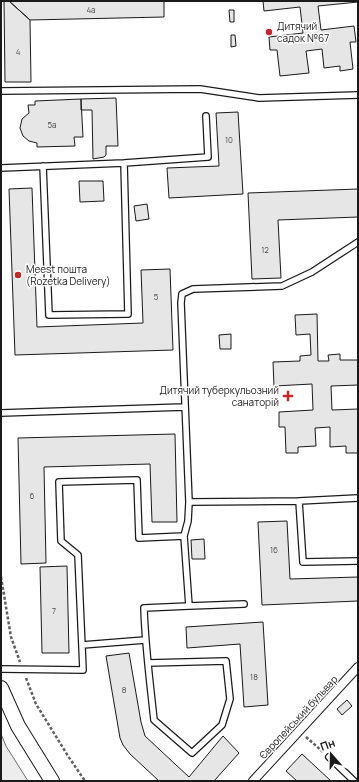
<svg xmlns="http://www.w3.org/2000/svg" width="359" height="782" font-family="Manrope,sans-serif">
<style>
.green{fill:#ededed;stroke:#6a6a6a}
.building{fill:#e6e6e6;stroke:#1a1a1a}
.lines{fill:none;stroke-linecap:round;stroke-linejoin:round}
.service-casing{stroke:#1a1a1a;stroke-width:8}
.pedestrian-casing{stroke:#1a1a1a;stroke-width:10}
.tertiary-casing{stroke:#1a1a1a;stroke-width:16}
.path{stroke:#5f5f5f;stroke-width:2.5;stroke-dasharray:3 2;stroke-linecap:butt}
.service{stroke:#fff;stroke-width:5.5}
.pedestrian{stroke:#fff;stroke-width:8}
.tertiary{stroke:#fff;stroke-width:14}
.poi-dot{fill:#c62828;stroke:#fff;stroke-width:1.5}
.labels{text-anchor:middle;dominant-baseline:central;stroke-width:3;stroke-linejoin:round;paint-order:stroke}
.number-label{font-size:8px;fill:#4d4d4d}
.poi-label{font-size:10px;fill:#1a1a1a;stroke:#fff;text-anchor:start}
.street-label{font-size:10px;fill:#1a1a1a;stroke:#fff}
</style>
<rect width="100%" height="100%" fill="#fff"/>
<path class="green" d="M1,734L6,746L28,781H1Z"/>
<path class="building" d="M4,1H9L30,20L31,82H5Z
M9,1H164V17L30,20Z
M263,1H358V2L318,6L321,30L354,26L356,42H350L353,69L340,71V66L324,68L322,49L306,51L309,73L280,76L277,50H270L269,37L303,33L300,7L264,11Z
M229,10H234V22H230Z
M231,35H235L236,46L231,47Z
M116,98L118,146H106V155L104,157L93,159L92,110H81V99Z
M81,99L83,137H74L75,146L37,147V143L29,141L23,136L20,128L22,119L29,113L28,105H35V101Z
M238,112L243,194L169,198L167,168L219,166L216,113Z
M79,181H103L104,201L80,202Z
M32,188L37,327L143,323L141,270L170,269L173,350L15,355L9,189Z
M358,189V217L278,220L281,278L252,279L248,193Z
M147,204L149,219L136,221L134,206Z
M317,314L318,361H329L328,355L340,354V360H358V385L331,386L332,410L358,409V453H346V446L330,447V427L315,428L316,446L298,447V453H286L285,427H279V412L313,410L312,384L274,386L273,362L300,361V356L311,355L310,334L296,335L295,315Z
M231,334V349H220L219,335Z
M175,434L177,522H152L150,464L44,467L46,563L21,564L18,438Z
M287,521L290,579L358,577V601L262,605L258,522Z
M204,539L205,559H192L191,540Z
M67,566L69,653H42L40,567Z
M263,622L268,705L244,707L240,644L187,648L186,627Z
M129,653L141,722L145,736L189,777L223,736L239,753L214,781H159L130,754L123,745L120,738L106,656Z
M347,700L352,706L342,715L337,709Z
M302,754L331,781H297L286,771Z"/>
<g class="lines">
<defs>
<path id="service" d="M1,91L200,89L259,98L358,95
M43,166L49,315L128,314L124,163
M1,168L124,163L208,157L206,116
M1,413L184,407
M299,501L358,498
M189,502L299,501L303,562L358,561
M189,606L244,604
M82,645L145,640
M148,663L226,661L230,699L222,725L192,753L154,720C150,682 145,645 144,608L189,606L184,536L188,521L189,502L181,303L182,294L193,289L282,286L312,272L358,242
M1,669L83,670L78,555L61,541L59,482L137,480L139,538L184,536
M329,757L354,781"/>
<path id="pedestrian" d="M253,781L358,667"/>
<path id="tertiary" d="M1,688L18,726L52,781"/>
</defs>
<use href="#service" class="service-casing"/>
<use href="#pedestrian" class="pedestrian-casing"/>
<use href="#tertiary" class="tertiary-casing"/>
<path class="path" d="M1,577L11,637L20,662
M26,678L36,704L68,756L85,781
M306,737L323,752"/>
<use href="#service" class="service"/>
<use href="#pedestrian" class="pedestrian"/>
<use href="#tertiary" class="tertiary"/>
</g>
<g class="poi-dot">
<circle cx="269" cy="32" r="4"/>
<circle cx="18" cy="275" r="4"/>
<path d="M286 390h4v4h4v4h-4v4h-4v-4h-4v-4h4z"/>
</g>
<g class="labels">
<g class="number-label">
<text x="91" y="9">4а</text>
<text x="18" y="51">4</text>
<text x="52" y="124">5а</text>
<text x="229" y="139">10</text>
<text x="265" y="249">12</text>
<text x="156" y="296">5</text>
<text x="32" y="495">6</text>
<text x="274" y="549">16</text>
<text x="54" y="610">7</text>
<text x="254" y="676">18</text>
<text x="124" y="689">8</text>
</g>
<g class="poi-label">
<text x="277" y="26">Дитячий<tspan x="277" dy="12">садок №67</tspan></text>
<text x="26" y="269">Meest пошта<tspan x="26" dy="12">(Rozetka Delivery)</tspan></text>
<text x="279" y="390" text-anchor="end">Дитячий туберкульозний<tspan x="279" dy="12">санаторій</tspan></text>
</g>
<g class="street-label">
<text transform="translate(298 717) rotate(-47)">Європейський бульвар</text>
</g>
</g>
<rect width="359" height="782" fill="none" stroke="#1a1a1a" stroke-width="4"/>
<g transform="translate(331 754) rotate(340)" stroke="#ffffff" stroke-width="3" paint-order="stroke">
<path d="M0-3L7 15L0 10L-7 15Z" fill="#1a1a1a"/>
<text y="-6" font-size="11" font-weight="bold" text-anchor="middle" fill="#1a1a1a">Пн</text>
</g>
</svg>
